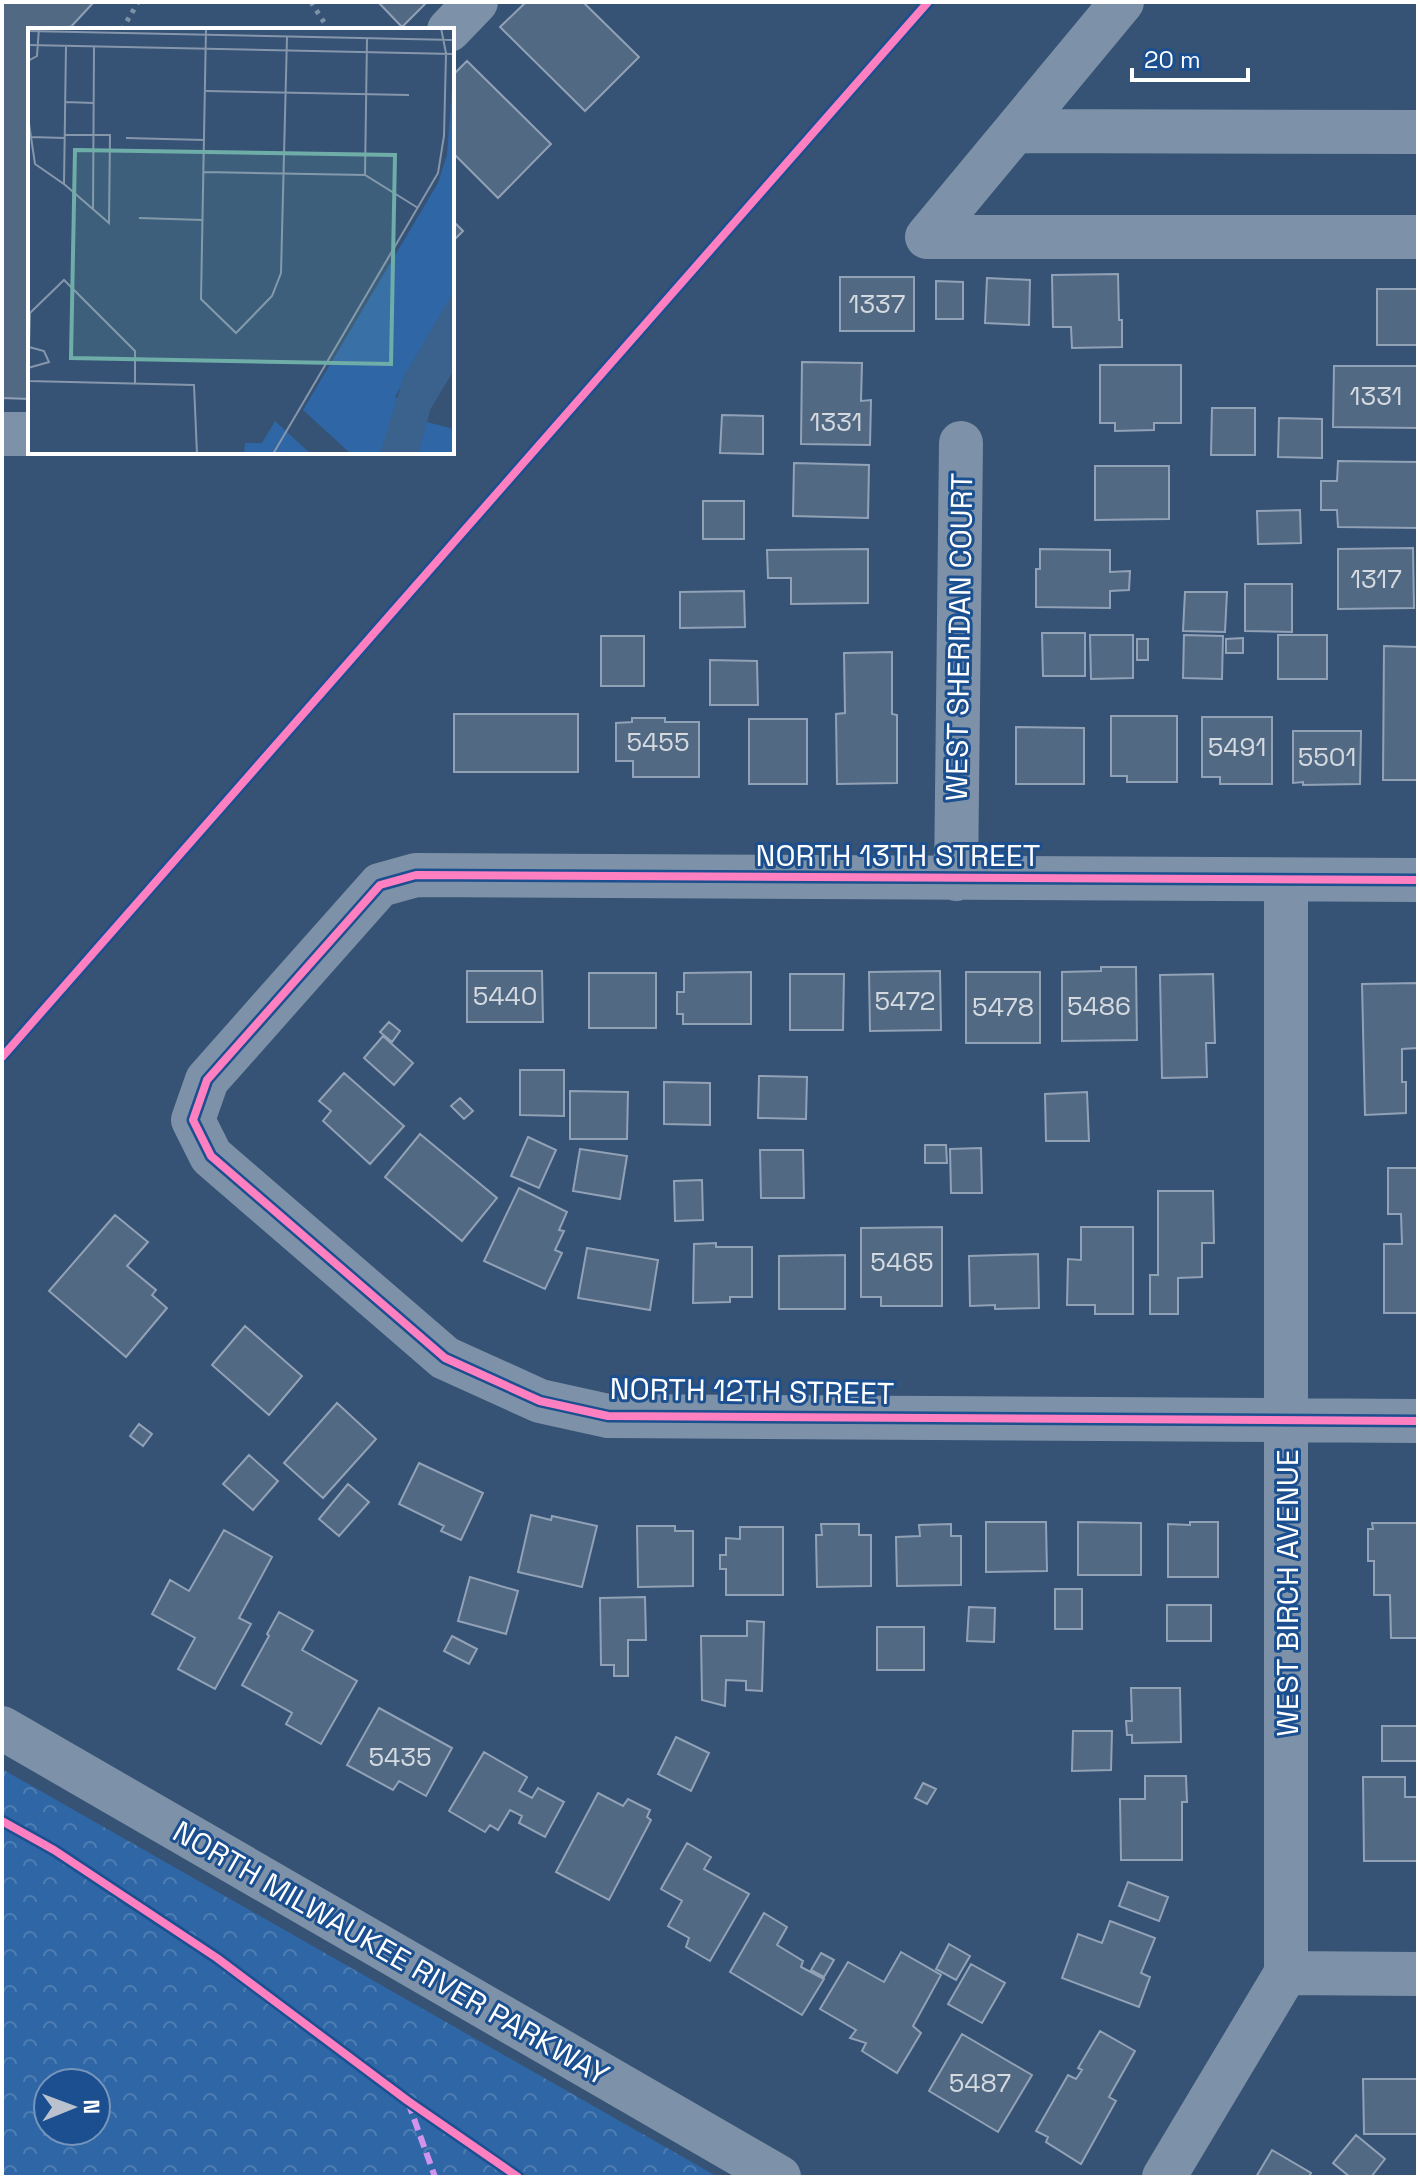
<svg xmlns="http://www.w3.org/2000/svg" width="1420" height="2179" font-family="'Space Grotesk',sans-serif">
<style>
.park{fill:url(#park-crowns);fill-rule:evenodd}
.building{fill:#526984;stroke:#92a2b6;stroke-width:2}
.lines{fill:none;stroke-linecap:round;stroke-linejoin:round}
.path{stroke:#7d92a8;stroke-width:5;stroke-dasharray:4 6;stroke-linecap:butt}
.minor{stroke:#7d92a8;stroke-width:44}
.quiet{stroke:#d193ec;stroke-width:6;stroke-dasharray:12 6;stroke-linecap:butt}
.cycleway-casing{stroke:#1b4f8f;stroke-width:13}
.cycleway{stroke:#ff80c0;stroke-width:8}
.labels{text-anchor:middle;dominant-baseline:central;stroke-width:6;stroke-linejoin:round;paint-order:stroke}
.number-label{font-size:26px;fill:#d4dae0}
.street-label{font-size:30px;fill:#fff;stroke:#1b4f8f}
.inset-road{fill:none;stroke:#8697ac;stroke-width:2}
.view{fill:#6fada8;fill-opacity:0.15;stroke:#6fada8;stroke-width:4}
.inset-edge{fill:none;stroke:#fff;stroke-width:4}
</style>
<defs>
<pattern id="park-crowns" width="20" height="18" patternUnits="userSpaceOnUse" patternTransform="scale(2)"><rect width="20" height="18" fill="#2f66a5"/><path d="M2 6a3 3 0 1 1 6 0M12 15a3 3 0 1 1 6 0" fill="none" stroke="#4e7db2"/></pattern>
</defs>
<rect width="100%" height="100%" fill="#365274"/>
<path class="park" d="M2,1769L718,2177H2ZM48,2083H96V2131H48Z"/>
<path class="building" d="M2,2H94L68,30H30V399L2,398Z
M378,2H427L402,27Z
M526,2H583L639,57L585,111L500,27Z
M467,61L551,144L498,198L452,152V76Z
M452,220L463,231L452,242Z
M1118,274L1119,320H1122V347L1072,348L1071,327H1053L1052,275Z
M840,277H914V331H840Z
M987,278L1030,280L1029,325L985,323Z
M936,281L963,282V319H936Z
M1377,289H1418V345H1377Z
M802,362L862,363L861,401L871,400L870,445L801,444Z
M1100,365H1181V423H1154V430L1115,431V423H1100Z
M1334,366H1418V428L1333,427Z
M1212,408H1255V455H1211Z
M722,415L763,416V454L720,453Z
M1279,418L1322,419V458L1278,457Z
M1338,461L1418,462V528L1338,527L1337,510H1321V481H1337Z
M794,463L869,465L868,518L793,516Z
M1095,466H1169V519L1095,520Z
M703,501H744V539H703Z
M1300,510L1301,543L1258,544L1257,511Z
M1413,548L1414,608L1338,609V549Z
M868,549V603L791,604V578H768L767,550Z
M1040,549L1110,550V572L1130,571L1129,590L1110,591V608L1036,607V569H1040Z
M1245,584H1292V632L1245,631Z
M744,591L745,627L680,628V592Z
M1185,592H1227L1225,632L1183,631Z
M1042,633H1085V676H1043Z
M1090,635H1133V678L1091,679Z
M1184,635L1223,636L1222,679L1183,678Z
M1278,635H1327V679H1278Z
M601,636H644V686H601Z
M1243,638V653H1226V639Z
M1137,639H1148V660H1137Z
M1384,646L1418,647V780H1383Z
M892,652V714L897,715V783L837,784L836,714L845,713L844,653Z
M710,660L757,661L758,705H710Z
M454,714H578V772H454Z
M1111,716H1177V782H1127V776H1111Z
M1202,717H1272V784H1220V777H1202Z
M632,718H665V722H699V777H633V761H616V723L632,722Z
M749,719H807V784H749Z
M1016,727L1084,728V784H1016Z
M1293,731H1361L1360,784L1303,785V782L1293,783Z
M1101,967H1136L1137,1040L1062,1041V972L1101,971Z
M467,971H542L543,1022H467Z
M940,971L941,1030L870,1031L869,972Z
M751,972V1024H683V1014H677V992H684V973Z
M966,972H1040V1043H966Z
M589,973H656V1028H589Z
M790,974H844L843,1030H790Z
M1213,974L1215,1043H1206L1207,1077L1162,1078L1160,975Z
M1418,983V1048L1402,1049V1082H1406V1113L1365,1115L1362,984Z
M389,1022L400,1031L392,1042L380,1032Z
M383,1036L413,1063L394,1085L364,1058Z
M520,1070H564V1116L520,1115Z
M344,1073L404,1126L370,1164L323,1121L331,1111L319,1101Z
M759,1076L807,1077L806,1119L758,1118Z
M664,1082L710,1083V1125L664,1124Z
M570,1091L628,1092L627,1139H570Z
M1087,1092L1089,1141H1046L1045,1094Z
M460,1098L473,1111L464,1119L451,1106Z
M420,1134L497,1198L462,1241L385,1177Z
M528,1137L556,1150L539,1188L511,1176Z
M925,1145H946L947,1163H925Z
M981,1148L982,1193H951L950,1149Z
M580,1149L627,1156L620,1199L573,1191Z
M760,1150H803L804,1198H761Z
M1388,1168H1418V1313H1384V1244H1402L1401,1214H1388Z
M702,1180L703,1220L675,1221L674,1181Z
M519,1188L567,1212L559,1230L564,1231L555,1250L562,1253L545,1289L484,1261Z
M1158,1191H1213L1214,1243H1202V1277L1178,1278V1314H1150V1275H1158Z
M115,1215L148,1242L127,1266L156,1290L152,1295L167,1308L126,1357L49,1291Z
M942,1227V1306H881V1297H861V1228Z
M1081,1227H1133V1314H1095V1305H1067L1068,1259L1081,1260Z
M716,1243V1247H752V1297H730V1302L693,1303L694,1244Z
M587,1248L658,1260L650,1310L578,1298Z
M1038,1254L1039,1308L995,1309V1305L970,1306L969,1256Z
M845,1255V1309H779V1256Z
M245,1326L302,1376L269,1415L212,1365Z
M337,1403L376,1439L323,1498L284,1463Z
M139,1424L152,1434L143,1446L130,1436Z
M249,1455L278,1481L253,1510L223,1484Z
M419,1463L483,1493L461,1540L441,1531L444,1526L399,1504Z
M348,1484L369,1502L339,1536L319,1519Z
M531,1515L551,1520L552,1516L597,1526L582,1587L518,1572Z
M986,1522H1046L1047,1571L986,1572Z
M1078,1522L1141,1523V1575H1078Z
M1190,1522H1218V1577H1168V1524L1190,1525Z
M1372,1523H1418V1638H1391L1390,1595H1374V1561H1368V1529H1373Z
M821,1524H859V1535H871V1586L817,1587L816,1535H822Z
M951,1524V1536H961V1585L897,1586L896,1537L920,1536L919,1525Z
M637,1526H675V1531H693V1586L638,1587Z
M740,1527H783V1595H726V1569H720V1555H726V1538L740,1539Z
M224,1530L272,1557L239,1618L251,1624L215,1689L178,1669L195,1638L152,1614L170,1580L189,1591Z
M470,1577L518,1591L506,1634L458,1621Z
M1055,1589H1082V1629H1055Z
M645,1597L646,1640H628V1676H614V1665H601L600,1598Z
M1167,1605H1211V1641H1167Z
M969,1607L995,1608L994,1642L967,1641Z
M279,1612L313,1631L302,1650L357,1681L321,1744L286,1724L292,1713L242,1685L269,1636L267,1634Z
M747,1621L764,1622L762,1691L746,1690V1681L726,1680L725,1706L702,1700L701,1636H747Z
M877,1627H924V1670H877Z
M452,1636L477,1649L469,1664L444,1651Z
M1131,1688H1180L1181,1742L1132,1743V1735H1127L1126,1721H1132Z
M379,1708L452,1748L426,1796L399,1781L393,1790L347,1765Z
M1382,1726H1418V1761H1382Z
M1073,1731H1112L1111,1770L1072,1771Z
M676,1737L709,1753L691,1791L658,1774Z
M484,1752L527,1777L519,1791L532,1798L538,1788L564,1802L545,1837L519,1823L522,1816L510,1810L498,1830L490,1825L485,1832L449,1811Z
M1145,1776H1186L1187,1802H1182V1860H1121L1120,1799H1145Z
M1363,1777H1405V1797H1418V1861H1364Z
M923,1783L936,1789L927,1804L915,1798Z
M598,1793L623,1806L628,1799L650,1810L647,1817L651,1820L609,1900L556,1872Z
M687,1843L711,1857L704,1869L749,1894L710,1961L686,1947L689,1938L668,1926L682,1901L661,1889Z
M1128,1882L1168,1897L1159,1921L1119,1906Z
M764,1913L787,1927L777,1945L803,1961L801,1967L824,1979L802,2015L730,1972Z
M1110,1921L1155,1938L1141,1973L1150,1977L1139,2007L1062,1978L1078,1934L1102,1943Z
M949,1944L970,1956L956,1980L936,1969Z
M901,1952L941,1975L913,2026L921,2033L897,2073L862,2051L866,2043L850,2038L856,2030L820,2009L848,1962L884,1982Z
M821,1953L834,1960L824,1977L811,1970Z
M971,1964L1005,1983L982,2023L948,2004Z
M1100,2031L1135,2051L1109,2097L1116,2101L1081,2164L1046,2142L1048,2137L1036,2131L1068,2075L1076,2079L1082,2070L1078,2068Z
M962,2034L1032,2075L998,2132L929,2091Z
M1363,2079H1418V2134H1364Z
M1356,2135L1385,2159L1371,2177H1350L1333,2163Z
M1272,2150L1311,2173L1309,2177H1256Z"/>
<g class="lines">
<path class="path" d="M311,2L329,30
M68,27L71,30
M122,30L138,2"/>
<path class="minor" d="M1122,2L927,237H1418
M449,30L476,2
M1016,131L1418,132
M2,434H30
M956,879L961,443
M1418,880L416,875L380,885L207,1080L193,1120L211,1156L445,1358L540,1401L608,1416L1418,1421
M2,1728L779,2177
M1286,1973L1418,1974
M1164,2177L1286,1973V880"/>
<path class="quiet" d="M408,2102L435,2177"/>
<defs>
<path id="cycleway" d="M1418,880L416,875L380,885L207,1080L193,1120L211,1156L445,1358L540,1401L608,1416L1418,1421
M2,1057L928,2
M2,1821L54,1850L217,1958L408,2101L518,2177"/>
</defs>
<use href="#cycleway" class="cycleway-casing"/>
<use href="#cycleway" class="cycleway"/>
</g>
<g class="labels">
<g class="number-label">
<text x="877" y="304">1337</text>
<text x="1376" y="396">1331</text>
<text x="836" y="422">1331</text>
<text x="1376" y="579">1317</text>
<text x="658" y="742">5455</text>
<text x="1237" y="747">5491</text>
<text x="1327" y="757">5501</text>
<text x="505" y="996">5440</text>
<text x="905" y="1001">5472</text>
<text x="1099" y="1006">5486</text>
<text x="1003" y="1007">5478</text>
<text x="902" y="1262">5465</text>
<text x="400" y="1757">5435</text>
<text x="980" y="2083">5487</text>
</g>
<g class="street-label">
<text transform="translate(959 637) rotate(-89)">WEST SHERIDAN COURT</text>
<text x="898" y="855">NORTH 13TH STREET</text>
<text transform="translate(752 1391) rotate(1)">NORTH 12TH STREET</text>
<text transform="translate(1287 1593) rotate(-90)">WEST BIRCH AVENUE</text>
<text transform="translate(391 1953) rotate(30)">NORTH MILWAUKEE RIVER PARKWAY</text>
</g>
</g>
<g transform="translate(28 28)">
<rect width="426" height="426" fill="#365274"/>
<path d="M426,31V264L367,369L402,382L399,394L426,401V426H323L275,382L410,155L419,127ZM247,393L283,426H177L216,424L217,415H234Z" fill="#2f66a5"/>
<path d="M426,263V342L402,382L390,426H352L376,348Z" fill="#3b618d"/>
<path class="inset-road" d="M178,0L173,271L208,305L244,268L253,245L259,9M0,3L426,12M0,17L426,26M0,33L9,28L11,0M178,63L381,67M37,74L66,75M0,89L7,136L36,156L38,18M3,109L37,110M98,110L177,112M176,144L337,147L390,180M337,147L339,10M36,156L81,195L82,107H37M65,182L66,18M111,190L175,192M0,340L21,334L16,323L1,319M0,353L2,285L36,252L107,323V355M0,353L166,357L169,426M245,426L410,145L416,108L418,25L413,0"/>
<path class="view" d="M47,122L367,127L363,336L43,330Z"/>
<rect width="426" height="426" class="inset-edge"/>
</g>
<rect width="1420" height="2179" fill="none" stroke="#ffffff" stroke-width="8"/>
<g transform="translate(72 2107) rotate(89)"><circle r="38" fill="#1b4f8f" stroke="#7695bc" stroke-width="2"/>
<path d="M0-6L14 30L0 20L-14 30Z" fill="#b9c2ce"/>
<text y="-12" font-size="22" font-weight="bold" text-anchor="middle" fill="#ffffff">N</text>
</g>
<path d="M1132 68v12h116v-12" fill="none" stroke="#ffffff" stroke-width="4"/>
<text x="1144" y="68" font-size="24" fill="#ffffff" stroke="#1b4f8f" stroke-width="6" paint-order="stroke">20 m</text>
</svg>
